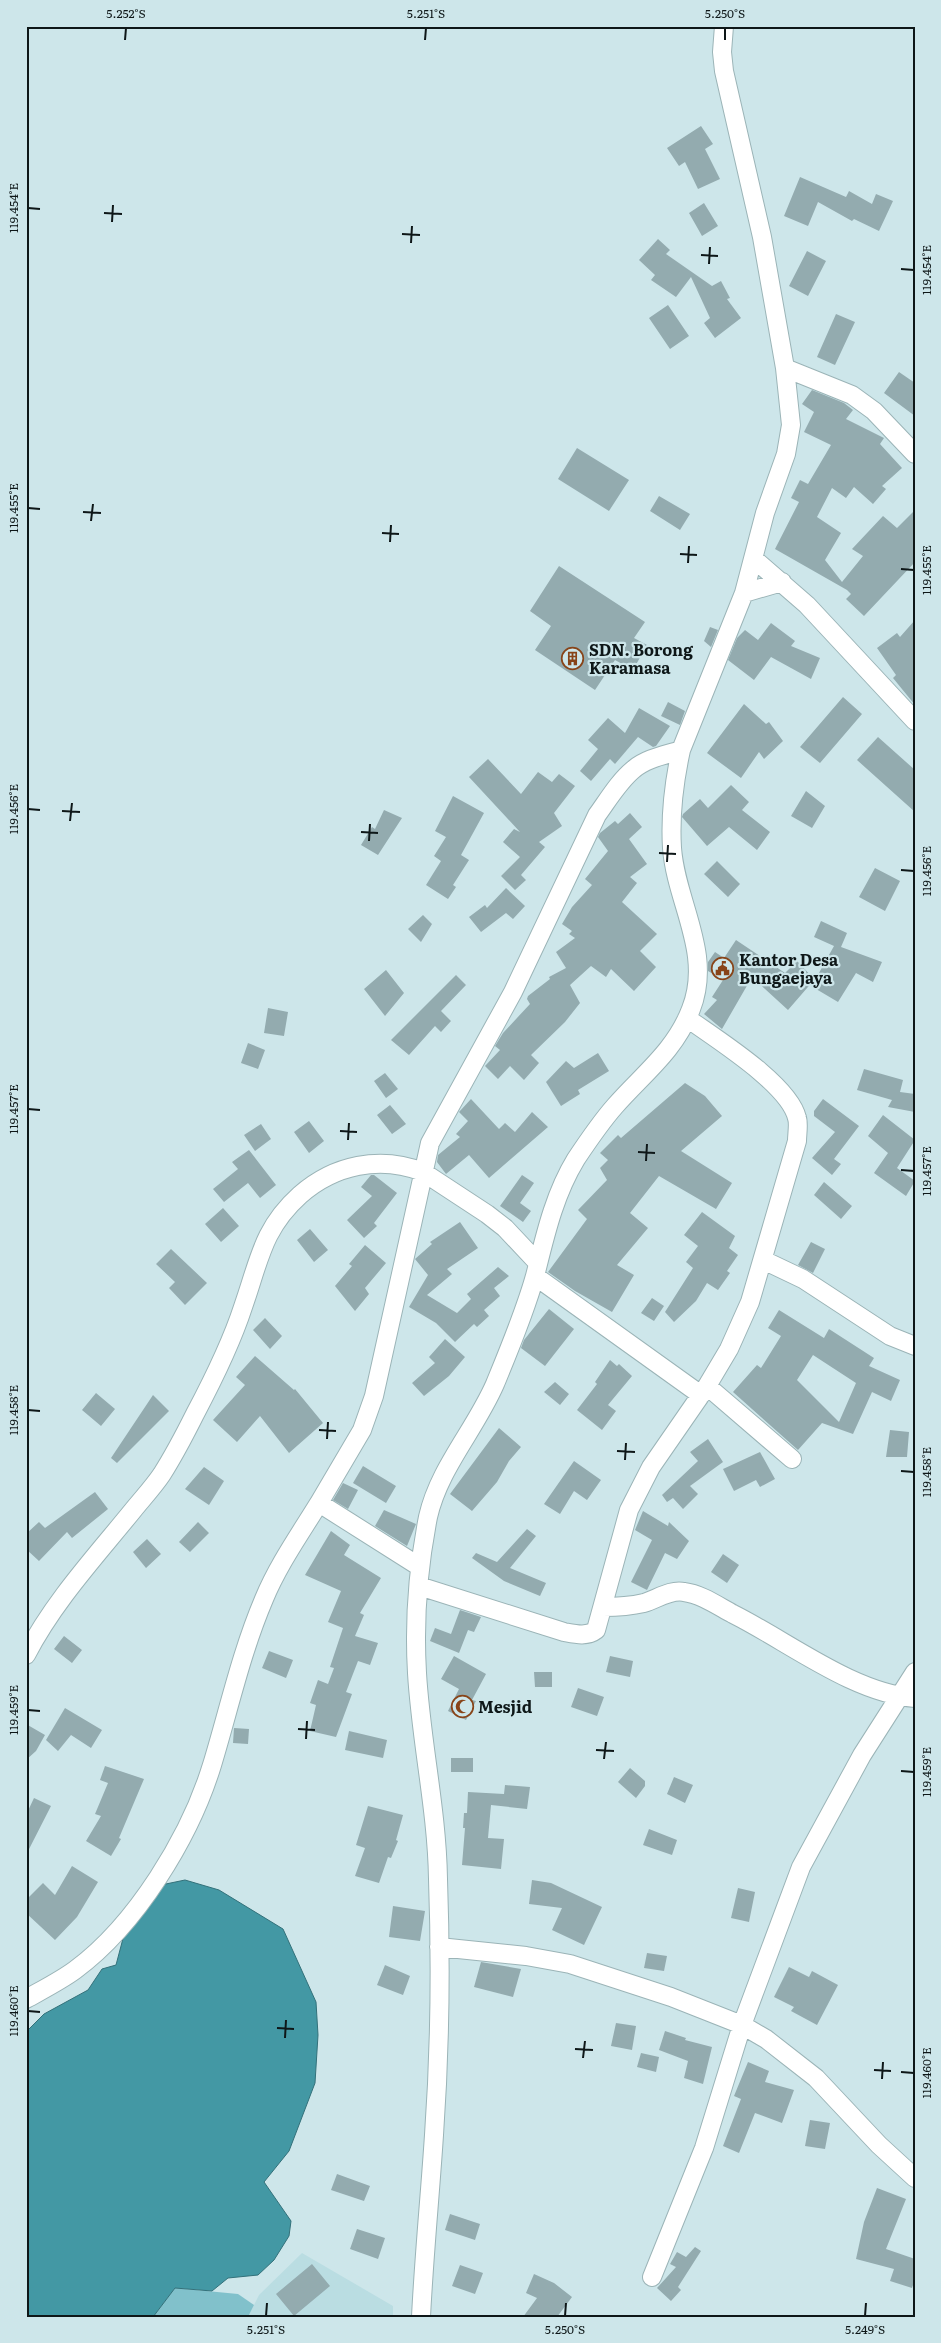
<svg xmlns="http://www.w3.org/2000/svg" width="941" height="2343" font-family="Literata,serif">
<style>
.built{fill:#badde2}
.green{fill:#81c1cb}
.water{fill:#4398a4;stroke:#33717a}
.building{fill:#93abaf;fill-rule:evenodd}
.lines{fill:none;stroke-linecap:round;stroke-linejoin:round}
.minor-casing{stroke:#9bb4b7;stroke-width:20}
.minor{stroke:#fff;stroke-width:18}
.ticks{fill:none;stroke:#0e1718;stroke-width:2}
.labels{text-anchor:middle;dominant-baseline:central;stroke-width:4.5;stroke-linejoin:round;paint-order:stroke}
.poi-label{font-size:16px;font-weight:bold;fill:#0e1718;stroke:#cde6ea;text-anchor:start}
.neatline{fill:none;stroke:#0e1718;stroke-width:2}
.ticks-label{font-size:12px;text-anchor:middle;fill:#0e1718}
</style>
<rect width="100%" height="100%" fill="#cde6ea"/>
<path class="built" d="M302,2253L393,2306V2317H248L259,2295Z"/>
<path class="green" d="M175,2288L238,2294L254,2305L248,2317H153Z"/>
<path class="water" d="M185,1880L219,1890L283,1929L316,2002L318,2035L315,2083L289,2151L264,2182L291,2221L289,2236L274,2260L258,2275L228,2278L212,2291L175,2288L153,2317H26V2032L44,2014L88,1990L102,1969L116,1965L125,1931L161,1885Z"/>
<path class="building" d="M701,126L713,144L705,149L720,179L698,189L685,162L679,166L667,148Z
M800,177L846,197L849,191L872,204L876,194L893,201L879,231L854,219L852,221L818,202L808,226L784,216Z
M704,203L718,226L702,236L689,213Z
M658,239L670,250L666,254L712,286L721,281L730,298L727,299L741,318L715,338L704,323L710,318L691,277L676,297L651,280L655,275L639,260Z
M807,251L826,261L808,296L789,286Z
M668,305L689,336L670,349L649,318Z
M836,314L855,322L835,365L817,357Z
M899,372L915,383V416L884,393Z
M812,390L844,403L853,410L846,419L884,438L880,444L902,468L882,486L886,489L873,504L854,487L846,498L832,488L817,517L841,533L825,560L842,582L863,556L852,549L883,516L897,528L915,510V562L864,616L846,599L851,594L847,590L775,549L799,502L791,498L800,480L808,484L831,445L804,432L814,412L802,404Z
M577,448L629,480L609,511L558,479Z
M659,496L690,514L680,530L650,511Z
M559,566L645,622L634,638L647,645L633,670L615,660L595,690L535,650L551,626L530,611Z
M915,620V705L893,678L896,675L877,648L897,633L900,637Z
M771,623L795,641L791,646L820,658L811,679L771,657L754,680L728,660L737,638L745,630L758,640Z
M710,627L718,630L711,647L704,641Z
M843,697L862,714L820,763L800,747Z
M668,702L685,711L680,725L661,716Z
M744,704L766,724L769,722L783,741L764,759L759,752L741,778L707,753Z
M639,708L670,726L656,746L653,747L638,737L615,764L610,759L591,781L580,771L598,749L588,740L608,718L625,733Z
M878,737L915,770V812L857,760Z
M488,759L521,794L538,772L552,782L559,774L575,786L554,813L562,826L539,842L545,847L521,875L526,880L515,890L501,876L520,857L503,842L514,829L520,832L469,777Z
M731,785L749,802L742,810L770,832L757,850L729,827L707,846L682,817L683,814L700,799L708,808Z
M806,791L825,806L812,828L791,816Z
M453,796L484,813L461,855L469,860L453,885L456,887L448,899L426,885L441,861L434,856L446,837L435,831Z
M384,810L402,818L378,855L361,845L372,827L375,829Z
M630,813L642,827L629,839L647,864L630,877L637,883L622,902L657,934L640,951L656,967L634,991L611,969L606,977L591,966L570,985L580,1003L565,1022L531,1055L539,1063L524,1080L510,1066L498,1079L485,1066L500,1050L495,1046L503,1033L530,1004L527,999L528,996L550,979L549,977L566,968L556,952L575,938L569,934L572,931L562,924L572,907L592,885L585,879L608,851L598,837L600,833L615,821L618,824Z
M717,861L740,884L728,897L704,874Z
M875,868L900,881L885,911L859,897Z
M506,888L525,906L513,919L506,913L481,932L469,917L485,905L487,908Z
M423,915L432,924L421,942L408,929Z
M821,921L847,933L841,947L882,962L873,982L856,973L838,1002L811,986L814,980L788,1010L752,977L722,1029L704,1014L717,1000L712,997L723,980L708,971V962L715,952L724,958L736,940L785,973L797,961L815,980L834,946L814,937Z
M386,970L404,993L385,1016L364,989Z
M456,975L466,985L441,1011L451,1021L441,1032L435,1026L409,1055L391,1040Z
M268,1008L288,1012L284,1036L264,1033Z
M248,1043L265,1050L258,1069L241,1063Z
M598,1053L609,1071L578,1090L580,1094L561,1106L546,1082L566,1061L574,1068Z
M864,1069L903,1080L900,1092L915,1094V1112L888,1107L892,1100L857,1090Z
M385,1073L398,1089L386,1098L374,1081Z
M685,1083L705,1096L722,1116L681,1151L732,1183L716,1209L659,1176L630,1213L648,1228L617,1265L634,1275L612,1312L575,1291L548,1272L587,1219L578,1210L607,1180L600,1168L608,1160L600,1153L618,1135L621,1138Z
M471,1099L499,1129L505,1123L515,1132L532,1112L548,1127L489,1178L469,1155L446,1174L437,1162L438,1155L460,1137L456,1134L468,1121L459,1112Z
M823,1099L859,1126L834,1159L841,1164L832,1175L812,1158L835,1132L814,1116V1111Z
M390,1105L406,1124L392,1134L377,1115Z
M883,1115L915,1140L897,1168L915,1181L906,1196L874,1173L888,1153L868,1136Z
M309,1121L324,1141L309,1153L294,1132Z
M261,1124L271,1139L255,1151L244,1135Z
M249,1150L276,1185L260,1198L248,1183L224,1202L213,1189L238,1169L232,1162Z
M371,1175H374L397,1193L374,1223L377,1226L364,1238L347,1220L372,1196L361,1187Z
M522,1175L534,1183L520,1203L531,1211L523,1222L500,1206Z
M824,1182L852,1206L841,1219L814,1195Z
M223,1208L239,1226L221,1242L205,1224Z
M702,1212L735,1236L729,1248L738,1255L727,1271L730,1273L718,1290L707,1283L696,1301L674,1322L665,1312L693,1268L686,1262L698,1246L684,1235Z
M460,1222L478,1248L447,1269L452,1274L427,1295L457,1313L471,1299L467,1294L498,1267L509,1276L494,1288L500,1296L484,1310L489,1316L477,1327L474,1324L455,1342L436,1323L409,1307L428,1275L415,1259L432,1244L430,1242Z
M310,1229L328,1250L314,1262L297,1240Z
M811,1242L825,1249L813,1273L798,1265Z
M365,1245L386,1263L365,1288L369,1294L355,1311L335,1286L352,1266L349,1264Z
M171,1249L207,1283L185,1305L169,1288L175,1282L156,1264Z
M652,1298L664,1306L654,1321L641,1313Z
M549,1309L574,1329L545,1366L521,1348L524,1340Z
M779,1310L824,1338L829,1329L874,1358L869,1366L900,1380L891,1401L872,1392L853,1434L822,1423L798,1450L733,1392L757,1365L761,1368L781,1336L768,1328ZM813,1355L856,1383L839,1422L797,1380Z
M265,1318L282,1336L270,1349L253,1330Z
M445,1339L465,1357L449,1376L424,1396L412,1383L435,1363L429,1357Z
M255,1356L294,1390L295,1389L323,1423L289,1453L260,1416L237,1442L213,1420L245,1385L236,1377Z
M610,1360L617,1366L619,1364L632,1376L608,1405L616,1411L602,1430L577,1410L597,1384L595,1382Z
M555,1382L569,1394L560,1405L544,1392Z
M96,1393L115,1409L101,1426L82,1410Z
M153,1395L169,1411L117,1463L111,1458Z
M499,1428L521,1447L509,1461L497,1482L472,1511L450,1494Z
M890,1430L909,1432L907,1457H886Z
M708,1439L723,1462L690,1486L698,1494L683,1509L673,1498L667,1502L662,1495L698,1461L690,1452Z
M760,1452L775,1479L760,1487L756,1480L734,1491L723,1469Z
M574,1461L601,1480L587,1500L574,1491L560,1514L544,1504Z
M363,1466L396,1486L386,1503L353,1483Z
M204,1467L224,1481L209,1505L185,1489Z
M343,1483L358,1490L348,1509L333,1500Z
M95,1492L108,1509L72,1538L67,1532L39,1561L26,1549V1534L39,1522L45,1528Z
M384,1510L416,1524L407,1546L375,1526Z
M643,1511L668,1526L669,1522L689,1541L677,1559L665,1553L647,1590L631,1582L652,1540L635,1530Z
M198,1522L209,1533L190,1552L179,1542Z
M527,1529L536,1536L510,1568L546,1583L540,1596L504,1581L472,1558L476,1553L497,1562Z
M331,1531L350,1545L344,1555L381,1578L360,1613L364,1615L355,1636L378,1643L370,1665L358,1661L346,1692L352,1694L336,1737L310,1731L316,1705L310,1703L318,1680L328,1684L334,1668L330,1667L343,1628L328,1622L341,1591L305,1575Z
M147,1539L161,1554L146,1568L133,1552Z
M723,1554L739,1565L727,1583L711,1572Z
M460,1610L481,1617L474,1632L468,1630L459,1653L430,1641L435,1628L451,1634Z
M64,1636L82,1650L72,1663L54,1649Z
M269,1651L293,1660L286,1678L262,1668Z
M454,1656L486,1674L472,1700L476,1701L466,1720L448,1711L459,1689L441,1679Z
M610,1656L633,1661L630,1677L606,1672Z
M534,1672H552V1687H535Z
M578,1688L604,1697L597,1716L571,1707Z
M65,1708L102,1730L91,1748L71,1735L58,1751L46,1740Z
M26,1724L45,1735L36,1751L26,1760Z
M234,1728L249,1729L248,1744L233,1743Z
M349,1731L387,1740L383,1758L345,1750Z
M451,1758H473V1772H451Z
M105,1766L144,1779L119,1838L121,1839L111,1856L86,1841L101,1816L95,1814L108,1783L100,1780Z
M630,1768L645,1781V1786L636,1798L618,1782Z
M674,1777L693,1785L685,1803L667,1794Z
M505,1785L530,1787L527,1809L491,1805L488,1838L504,1839L501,1869L462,1865L465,1828H463L464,1813H467L468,1792L504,1794Z
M34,1798L51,1806L26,1855V1815Z
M368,1806L403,1815L396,1840L398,1841L391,1858L388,1857L379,1883L355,1876L365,1848L356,1845Z
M649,1829L677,1840L672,1855L643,1845Z
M72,1866L98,1882L77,1917L55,1940L26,1913V1900L43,1883L55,1895Z
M532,1880L551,1883L602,1907L584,1945L552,1930L562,1908L529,1904Z
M738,1888L755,1892L749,1922L731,1918Z
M393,1906L425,1911L420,1941L389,1937Z
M647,1953L667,1956L664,1971L644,1968Z
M481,1962L521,1969L513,1997L474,1987Z
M385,1965L410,1976L403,1995L377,1985Z
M789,1967L809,1977L812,1971L838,1985L817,2025L791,2011L794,2007L774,1997Z
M616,2023L636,2026L632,2050L611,2046Z
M665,2031L686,2038L685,2040L712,2047L703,2084L684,2078L688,2061L659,2050Z
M641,2053L659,2057L656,2072L637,2067Z
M748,2062L769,2071L765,2082L794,2090L782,2123L755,2113L739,2153L723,2146L741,2099L734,2096Z
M810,2120L830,2123L825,2149L805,2146Z
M337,2174L370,2186L364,2201L331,2190Z
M877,2188L906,2199L886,2249L915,2259V2279L912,2288L890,2281L894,2269L856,2259L864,2222Z
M450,2214L480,2224L475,2240L445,2230Z
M357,2229L385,2238L378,2259L350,2249Z
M695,2247L701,2251L678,2287L681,2290L671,2301L657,2288L676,2267L670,2264L677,2252L686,2257Z
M312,2264L330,2286L294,2316L276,2294Z
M460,2265L483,2273L475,2294L452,2286Z
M534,2274L554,2283L572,2297L557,2317H523L537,2298L526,2293Z"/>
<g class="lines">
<defs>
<path id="minor" d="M785,368L852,395L874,411L915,454
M754,559L807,605L915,721
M744,593L782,582
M763,1260L803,1279L890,1336L915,1346
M535,1276L701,1395
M707,1386L792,1459
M420,1567L319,1503L362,1430L374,1396L430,1143L513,992L597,815C608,800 619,781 634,769C647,758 666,755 681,750
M419,1586L564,1632C575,1634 587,1637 596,1630L629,1510L651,1467L707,1386L729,1349L750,1302L797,1141C797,1134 799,1124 797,1118C789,1084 716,1039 687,1018
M603,1607C616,1607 631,1606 644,1603C657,1599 671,1589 684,1592C701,1594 718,1606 733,1614C789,1642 853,1693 915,1698
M26,1655C54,1601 96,1556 134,1509C143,1498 154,1486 162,1474C174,1455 185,1434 195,1414C213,1380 231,1344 243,1307C259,1262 262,1229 300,1195C334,1165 380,1155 423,1172L487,1214L505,1228L537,1262
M439,1947L526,1956L570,1964L671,1997L742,2025L766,2039L816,2078L879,2145L915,2178
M26,1999C42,1990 60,1981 75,1970C136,1925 190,1837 212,1765C229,1709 241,1653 264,1599C278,1565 300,1534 319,1503
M652,2277L704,2148L742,2025L801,1867L862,1755L915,1672
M421,2317C424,2256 430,2196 434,2135C440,2050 441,1964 438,1879C437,1810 421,1742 417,1673C414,1622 418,1568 428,1517C439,1468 475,1430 495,1384C509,1350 525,1312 535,1276C545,1236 554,1195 576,1159C588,1141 600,1123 615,1106C643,1074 675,1051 691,1009C713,953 676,903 672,848C670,815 674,782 681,750L744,593L765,513L786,454L791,425L785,368L762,237L724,71L722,52L724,26"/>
</defs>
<use href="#minor" class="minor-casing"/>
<use href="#minor" class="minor"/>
</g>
<path class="ticks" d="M125,40L126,28M425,40L426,28M725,40V28M28,208L40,209M104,213L122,214M112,222L113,205M402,234L420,235M411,243L412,226M701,255L718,256M709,264L710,247M901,269L914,270M28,508L40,509M83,512L101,513M91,521L93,504M382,533L399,534M390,542L391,525M680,554L697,555M688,563L689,546M901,569L914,570M28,809L40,810M62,811L80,812M70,821L72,803M361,832L378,833M369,841L370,824M659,853L676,854M667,862L668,845M901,870L914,871M28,1109L40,1110M340,1131L357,1132M348,1140L349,1123M638,1152L655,1153M646,1161L647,1144M901,1170L914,1171M28,1410L40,1411M319,1430L336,1431M327,1439L328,1422M617,1451L635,1452M625,1460L626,1443M901,1471L914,1472M28,1710L40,1711M298,1729L315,1730M306,1739L307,1721M596,1750L614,1751M604,1759L606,1742M901,1771L914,1772M28,2011L40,2012M277,2028L294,2029M285,2038L286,2020M575,2049L593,2050M583,2058L585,2041M874,2070L891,2071M901,2072L914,2073M882,2079L883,2062M266,2316L267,2303M565,2316L566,2303M865,2316L866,2303"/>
<defs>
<symbol id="building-ring" viewBox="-11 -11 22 22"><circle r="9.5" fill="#cde6ea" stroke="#884419" stroke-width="1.5"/><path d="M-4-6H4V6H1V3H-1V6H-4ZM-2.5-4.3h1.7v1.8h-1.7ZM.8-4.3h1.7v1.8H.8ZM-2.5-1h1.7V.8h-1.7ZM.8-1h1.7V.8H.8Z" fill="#884419"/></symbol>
<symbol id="civic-ring" viewBox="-11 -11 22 22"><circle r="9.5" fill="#cde6ea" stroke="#884419" stroke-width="1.5"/><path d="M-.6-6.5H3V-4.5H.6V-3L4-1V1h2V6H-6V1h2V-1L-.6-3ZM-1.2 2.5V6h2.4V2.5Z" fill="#884419"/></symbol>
<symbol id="mosque-ring" viewBox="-11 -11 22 22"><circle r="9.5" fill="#cde6ea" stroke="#884419" stroke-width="1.5"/><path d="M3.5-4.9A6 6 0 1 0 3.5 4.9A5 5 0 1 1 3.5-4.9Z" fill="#884419"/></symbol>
</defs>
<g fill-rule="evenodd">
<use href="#building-ring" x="560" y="646" width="25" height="25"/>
<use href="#civic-ring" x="710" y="956" width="25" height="25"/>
<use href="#mosque-ring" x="450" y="1694" width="25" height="25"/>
</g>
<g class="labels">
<g class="poi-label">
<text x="589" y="649">SDN. Borong<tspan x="589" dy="18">Karamasa</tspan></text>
<text x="739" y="959">Kantor Desa<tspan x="739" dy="18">Bungaejaya</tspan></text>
<text x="478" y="1706">Mesjid</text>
</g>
</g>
<rect width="941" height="2343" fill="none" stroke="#cde6ea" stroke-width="55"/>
<rect x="28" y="28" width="886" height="2288" class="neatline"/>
<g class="ticks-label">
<text x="126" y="18">5.252°S</text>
<text x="426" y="18">5.251°S</text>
<text x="725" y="18">5.250°S</text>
<text transform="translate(14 208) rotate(-90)" y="4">119.454°E</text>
<text transform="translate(927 270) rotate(-90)" y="4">119.454°E</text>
<text transform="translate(14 508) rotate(-90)" y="4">119.455°E</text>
<text transform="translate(927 570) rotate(-90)" y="4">119.455°E</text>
<text transform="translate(14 809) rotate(-90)" y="4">119.456°E</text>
<text transform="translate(927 871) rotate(-90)" y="4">119.456°E</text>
<text transform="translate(14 1109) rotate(-90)" y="4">119.457°E</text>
<text transform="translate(927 1171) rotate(-90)" y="4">119.457°E</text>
<text transform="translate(14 1410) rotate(-90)" y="4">119.458°E</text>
<text transform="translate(927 1472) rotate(-90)" y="4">119.458°E</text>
<text transform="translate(14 1710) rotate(-90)" y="4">119.459°E</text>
<text transform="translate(927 1772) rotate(-90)" y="4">119.459°E</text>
<text transform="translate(14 2011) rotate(-90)" y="4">119.460°E</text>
<text transform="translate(927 2073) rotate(-90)" y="4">119.460°E</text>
<text x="266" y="2334">5.251°S</text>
<text x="565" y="2334">5.250°S</text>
<text x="865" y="2334">5.249°S</text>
</g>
</svg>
